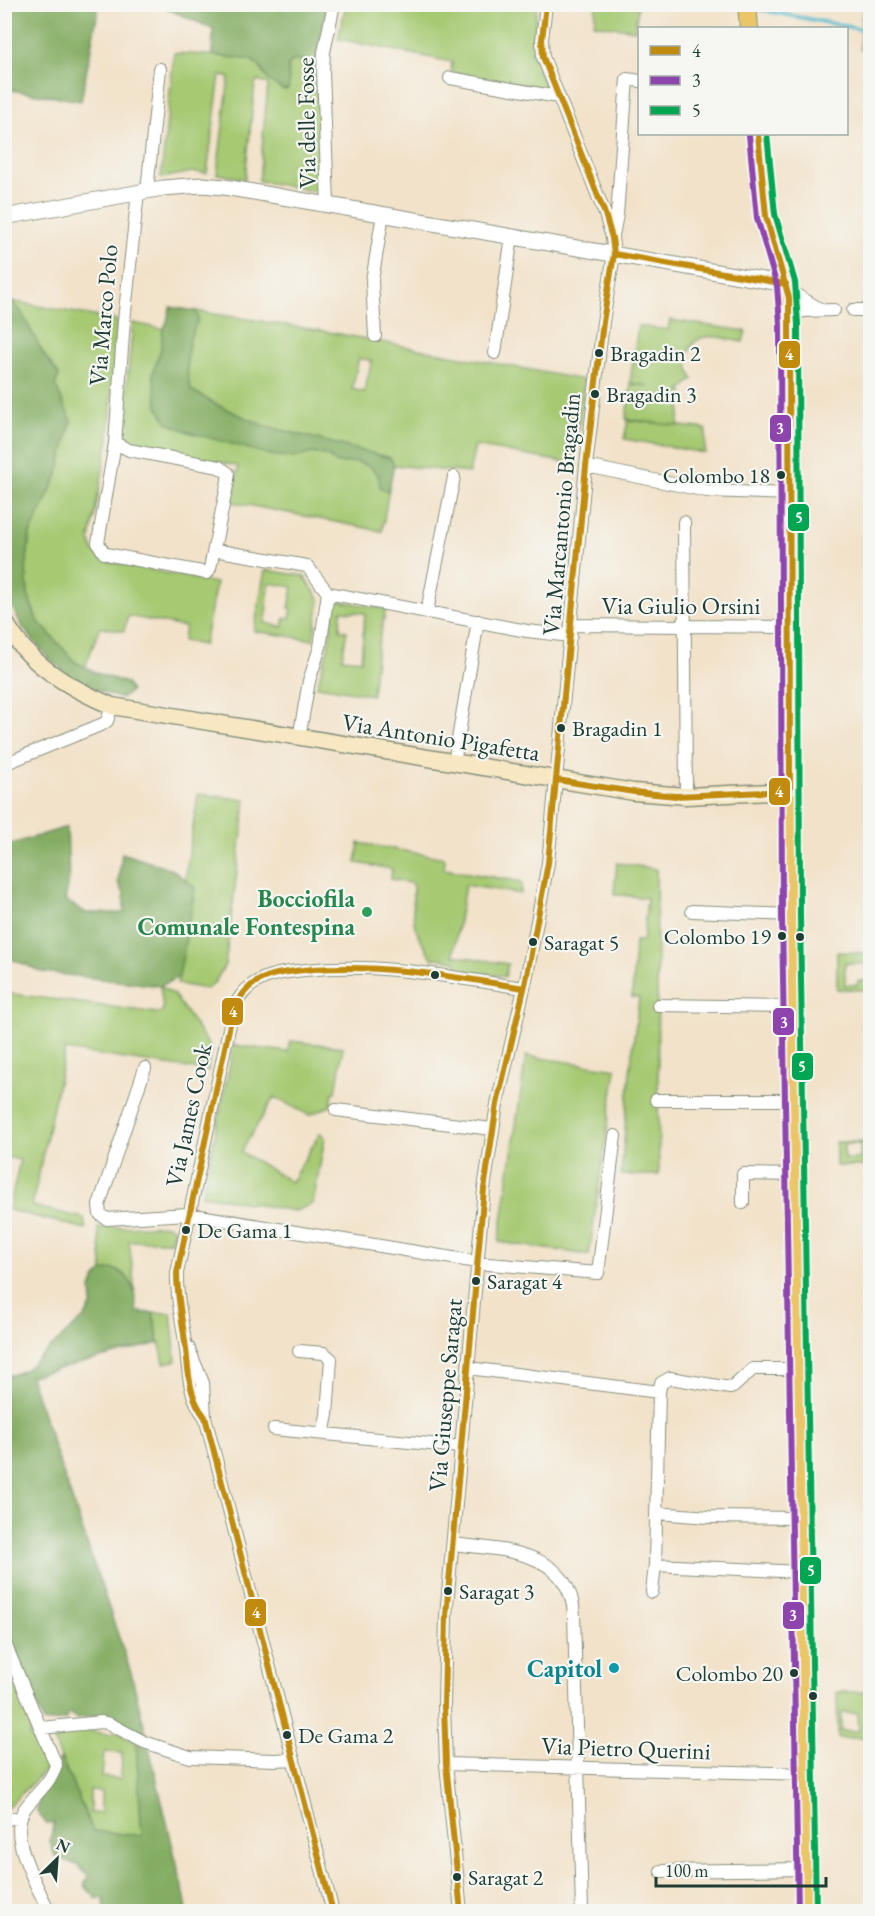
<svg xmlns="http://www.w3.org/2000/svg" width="875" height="1916" font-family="'EB Garamond',serif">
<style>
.green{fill:#a6c972;stroke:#628353;stroke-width:1.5;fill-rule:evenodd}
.forest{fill:#84ad64;stroke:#52754c;stroke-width:1.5}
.sand{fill:#eeda9e;stroke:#868c69;stroke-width:1.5}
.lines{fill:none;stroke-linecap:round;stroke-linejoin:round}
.stream{stroke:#4eb9ca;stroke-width:4}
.minor-casing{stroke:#88907e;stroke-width:14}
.tertiary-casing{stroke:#88907e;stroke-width:17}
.secondary-casing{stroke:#88907e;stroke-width:19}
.primary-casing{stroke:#88907e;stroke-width:20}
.minor{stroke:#fff;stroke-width:12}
.tertiary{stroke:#fff;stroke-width:15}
.secondary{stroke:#f7e8c3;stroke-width:16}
.primary{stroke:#ebc669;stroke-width:18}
.bus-1-casing{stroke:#f6f6f2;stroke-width:10}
.bus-2-casing{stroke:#f6f6f2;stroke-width:10}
.bus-3-casing{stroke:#f6f6f2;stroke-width:10}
.bus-1{stroke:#c18c0d;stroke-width:6}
.bus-2{stroke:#8e44ad;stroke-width:6}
.bus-3{stroke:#00a651;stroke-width:6}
.bus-dot{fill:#1f3d34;stroke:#f6f6f2;stroke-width:2}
.leisure-dot{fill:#2e9e5b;stroke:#f6f6f2;stroke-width:2}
.culture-dot{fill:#0f9aa8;stroke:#f6f6f2;stroke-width:2}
.labels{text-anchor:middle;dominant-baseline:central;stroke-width:4.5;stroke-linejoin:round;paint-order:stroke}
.bus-label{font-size:22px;fill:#1f3d34;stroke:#f6f6f2;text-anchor:start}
.street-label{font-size:24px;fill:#1f3d34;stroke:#f6f6f2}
.leisure-label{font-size:24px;font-weight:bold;fill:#27864d;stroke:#f6f6f2;text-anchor:end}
.culture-label{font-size:24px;font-weight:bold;fill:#0d838f;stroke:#f6f6f2;text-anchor:end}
.line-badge{stroke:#f6f6f2;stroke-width:2}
.badge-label{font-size:16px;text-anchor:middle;font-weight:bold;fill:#fff}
</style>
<rect width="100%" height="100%" fill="#f6f6f2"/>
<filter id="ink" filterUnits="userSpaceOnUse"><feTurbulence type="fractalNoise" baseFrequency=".0167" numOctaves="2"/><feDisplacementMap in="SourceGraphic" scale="12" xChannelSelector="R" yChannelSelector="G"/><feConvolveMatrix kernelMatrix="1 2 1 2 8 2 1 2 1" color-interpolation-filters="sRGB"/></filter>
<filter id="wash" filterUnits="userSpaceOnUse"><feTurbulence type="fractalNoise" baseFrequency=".008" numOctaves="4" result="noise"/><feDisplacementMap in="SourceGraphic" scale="24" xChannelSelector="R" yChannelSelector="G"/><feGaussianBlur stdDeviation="1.35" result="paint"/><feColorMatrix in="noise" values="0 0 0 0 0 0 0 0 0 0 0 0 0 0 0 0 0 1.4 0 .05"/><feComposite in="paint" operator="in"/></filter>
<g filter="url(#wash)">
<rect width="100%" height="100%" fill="#f2e2c9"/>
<path class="green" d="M346,5H537L532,54L547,90L451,72L452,62L338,39Z
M596,5H638L635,30L594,24Z
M174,53L240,57L251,60L259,66L263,74L288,89L289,63L296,60L316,63L322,186L318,192L259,181L268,84L257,81L255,84L245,179L217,174L229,77L220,75L207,173L192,172L161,178Z
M9,301L117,320L109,438L90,539C92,551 96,557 107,561L216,583L204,645L183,641L185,627L128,616L124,631L100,627L85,667L75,662L37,620L28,595L26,568L30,534L58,474L71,421L55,385L59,375L44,355L20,310Z
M196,311L323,331L584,380L574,464L475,446L469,473L394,465L390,458L262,425L217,405L191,390C186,373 185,350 192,333C195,324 200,321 196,311ZM359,358L372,361L364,392L352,389Z
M670,320L746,331L743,342C725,339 697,327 689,352C686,362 688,370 693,379L681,390L683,391L678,426L626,419L631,384L649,386L630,383L638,326L668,330Z
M133,323L163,329L161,349L153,373L158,408L189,432L294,458L312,453L326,455L337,463L357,462L369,466L379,476L387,491L389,489L382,531L232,502L238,466L134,446L126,442L122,432Z
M628,420L706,429L705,453L624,439Z
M265,570L304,576L320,600L313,640L254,631ZM270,583L293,587L289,608L292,609L290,618H285L283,627L265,623L268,607L266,606Z
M335,600L386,609L377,649L372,695L317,686L328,648ZM341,611L365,613L361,660L342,658L347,631L340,630Z
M198,794L246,800L225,965L215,982L207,989L177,984L195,888L185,879Z
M359,843L445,858L444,869L522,882L521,894L465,885L453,955L508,964L505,977L460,970L455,961L436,958L433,959C410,927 413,922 413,884L391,879L392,869L356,863Z
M617,863L656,869L659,1175H621L630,1072L639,998L632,997L635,941H643L647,898L614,894Z
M837,952L870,953V990L837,989ZM845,963L867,964V981H858L857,985H845Z
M160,986L174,995L210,1047L208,1071L65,1050L32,1206L84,1218L86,1229L9,1210L20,1160L5,1157V993L157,1013L162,1012L163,1008Z
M290,1041L343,1047L336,1092H333L331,1106L309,1115L274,1097L241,1152L291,1182L320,1133L325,1137L313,1204L295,1211L202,1195L234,1045L288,1052Z
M526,1056L616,1069L589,1255L499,1242Z
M836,1142H870V1159H865V1166H836ZM844,1144H860V1159H844Z
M168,1225L174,1229L171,1241H129L135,1291C126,1275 123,1267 103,1271L98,1228Z
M153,1313H171L176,1361L164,1363Z
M4,1656L9,1667L7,1671C9,1679 12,1686 19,1690L35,1728L29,1736L36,1741L40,1739L51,1764L5,1810V1790L9,1788L4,1775Z
M837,1692H870V1738H838ZM841,1713H858L859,1731H841Z
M85,1728L89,1731L112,1735L115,1731L136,1743L142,1836L93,1831L56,1746L52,1733ZM104,1752L122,1753L121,1779L102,1777ZM90,1791H101V1813H90Z"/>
<path class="forest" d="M5,4L99,5L81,101L5,89Z
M159,5H327L316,63L296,60L289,63C286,71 291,80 288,89L283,90L268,80L259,66L251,60L212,55L213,29Z
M4,297L20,310L44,355L59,375L55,385L71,421L58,474L30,534L26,568L28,595L37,620L75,662L99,674L126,683L131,691L121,699L97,690L70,676L48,658L23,628L12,607L5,587L4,413C11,400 7,372 4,358C1,341 4,314 4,297Z
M170,307L196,311C201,321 195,324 192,333C185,350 186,373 191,390L217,405L262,425L390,458L394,465L389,489L387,491L380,488L379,476L369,466L357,462L337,463L326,455L312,453L294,458L271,455L189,432L168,423L158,408L153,373L161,349L163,329L167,322Z
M67,827L69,881L65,900L86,913H124V894L118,882L122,853L173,870L195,888L179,977L160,986L42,972L5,956V846Z
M113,1269C133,1274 135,1293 137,1312L153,1313L159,1343L30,1376L131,1673L147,1737L117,1721L100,1716L76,1718L70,1714H67L66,1720L44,1723L5,1628L4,1367L10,1376L26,1369L84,1318L92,1305L91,1288L96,1278L103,1271Z
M136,1743L149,1748L185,1898L187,1911H105L104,1898L97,1899L84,1885L88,1877L79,1866L55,1856L50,1842L54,1822L47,1824L37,1812L39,1798L61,1758L93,1831L142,1836Z"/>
<path class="sand" d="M862,5H870V55L860,49Z"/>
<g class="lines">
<path class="stream" d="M752,8L870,31"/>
</g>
</g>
<g filter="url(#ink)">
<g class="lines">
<defs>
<path id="minor" d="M450,78L558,97
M147,190L160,69
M328,205L323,71L324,52L334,4
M613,235L617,215L627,79L640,81
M786,284L798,296L820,309
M853,310H870
M789,317L803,311L834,310
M375,336L372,281L383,214
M495,353L512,236
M115,443L129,450L219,467L228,473V481L210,568L207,573L111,555L104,553L98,543L115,443L124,321L138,192
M586,466L707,491L790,494
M684,522L686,796
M214,550L307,566L328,593
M328,593L527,631L571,636
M427,611L454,477
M572,625L790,627
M299,738L309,681L320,647L328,593
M454,763L478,621
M4,764L103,724L107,721L112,706
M692,911L791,915
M658,1005L792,1007
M145,1068L99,1205L100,1214L107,1219L188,1214L489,1264L598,1273L615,1136
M656,1100H794
M336,1110L492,1129
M743,1203V1174L795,1175
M188,1347L203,1383L205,1417L333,1912
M299,1351L324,1353L331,1359L327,1415L323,1434
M468,1368L659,1392
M798,1369H753L733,1387L730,1388L670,1378L661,1383L659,1392L655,1565L801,1572
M205,1417C187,1394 189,1370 185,1342C182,1319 176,1297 177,1273L233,1010C238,1000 242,992 252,985C267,974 287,972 305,970C379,962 451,977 524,988
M274,1429L461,1447
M656,1513L709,1517L800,1518
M453,1544C502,1550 571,1550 574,1615L582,1912
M652,1592L655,1565
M4,1641L56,1765C52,1781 36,1794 26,1807C5,1834 37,1884 49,1912
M41,1728L102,1722L110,1724L144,1742L190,1757L274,1760L294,1759
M446,1764L805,1774
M4,1820L12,1818L20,1819
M661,1871L806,1869
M461,1912L446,1764L444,1706L446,1616L484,1189L497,1104L526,980L548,863L586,466L603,322L614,254L612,238L605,214L543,57L542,40L546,4"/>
<path id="tertiary" d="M4,217L163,188L202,185L224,187L786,284"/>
<path id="secondary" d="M4,620C27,664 68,687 112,706L634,792L686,796L790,791"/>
<path id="primary" d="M747,4L749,28
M758,134L766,216L786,284L789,324L791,915L807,1912"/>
</defs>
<use href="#minor" class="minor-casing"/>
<use href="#tertiary" class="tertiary-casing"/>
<use href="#secondary" class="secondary-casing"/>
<use href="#primary" class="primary-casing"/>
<use href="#minor" class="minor"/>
<use href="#tertiary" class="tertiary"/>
<use href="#secondary" class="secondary"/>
<use href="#primary" class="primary"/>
<defs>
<path id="bus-1" d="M614,254L786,284
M557,780L634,792L676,796L790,791L789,298L766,216L758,134
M333,1912L205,1417C187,1395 189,1369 185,1342C182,1318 177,1298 177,1273L233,1010C239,999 245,989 256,982C273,972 295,971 314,969C385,964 454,977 524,988
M461,1912L446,1764L444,1706L446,1616L484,1189L497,1104L526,980L548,863L586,466L603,322L614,254L612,238L605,214L543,57L542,40L546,4"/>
<path id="bus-2" d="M749,135L757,218L777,286L780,324L782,915L798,1912"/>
<path id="bus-3" d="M767,134L775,214L795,282L798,324L800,915L816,1912"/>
</defs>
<use href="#bus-1" class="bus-1-casing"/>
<use href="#bus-2" class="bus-2-casing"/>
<use href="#bus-3" class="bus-3-casing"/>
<use href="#bus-1" class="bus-1"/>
<use href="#bus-2" class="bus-2"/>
<use href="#bus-3" class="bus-3"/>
</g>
</g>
<g class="bus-dot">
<circle cx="599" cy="353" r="5"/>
<circle cx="595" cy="394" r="5"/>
<circle cx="781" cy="475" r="5"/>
<circle cx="561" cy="728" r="5"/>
<circle cx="782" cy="936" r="5"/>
<circle cx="800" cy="937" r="5"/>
<circle cx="533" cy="942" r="5"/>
<circle cx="435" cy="975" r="5"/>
<circle cx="186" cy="1230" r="5"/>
<circle cx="476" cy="1281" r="5"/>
<circle cx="448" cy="1591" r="5"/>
<circle cx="794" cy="1673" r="5"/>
<circle cx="813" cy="1696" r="5"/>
<circle cx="287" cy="1735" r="5"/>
<circle cx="457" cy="1877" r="5"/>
</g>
<circle class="leisure-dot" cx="367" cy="912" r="6"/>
<circle class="culture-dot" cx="614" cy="1668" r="6"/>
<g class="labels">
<g class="bus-label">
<text x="610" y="353">Bragadin 2</text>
<text x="606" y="394">Bragadin 3</text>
<text x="770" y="475" text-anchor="end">Colombo 18</text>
<text x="572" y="728">Bragadin 1</text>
<text x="771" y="936" text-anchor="end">Colombo 19</text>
<text x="544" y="942">Saragat 5</text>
<text x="197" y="1230">De Gama 1</text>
<text x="487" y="1281">Saragat 4</text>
<text x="459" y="1591">Saragat 3</text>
<text x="783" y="1673" text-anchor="end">Colombo 20</text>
<text x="298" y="1735">De Gama 2</text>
<text x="468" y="1877">Saragat 2</text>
</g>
<g class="street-label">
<text transform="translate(306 123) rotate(-91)">Via delle Fosse</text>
<text transform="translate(103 315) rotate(-85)">Via Marco Polo</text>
<text transform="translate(561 514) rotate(-85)">Via Marcantonio Bragadin</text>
<text x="681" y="605">Via Giulio Orsini</text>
<text transform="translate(441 737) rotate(9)">Via Antonio Pigafetta</text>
<text transform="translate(188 1115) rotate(-78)">Via James Cook</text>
<text transform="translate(445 1395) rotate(-85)">Via Giuseppe Saragat</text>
<text transform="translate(626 1748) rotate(2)">Via Pietro Querini</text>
</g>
<g class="leisure-label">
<text x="355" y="898">Bocciofila<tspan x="355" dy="28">Comunale Fontespina</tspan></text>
</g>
<g class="culture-label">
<text x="602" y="1668">Capitol</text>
</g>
</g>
<g class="line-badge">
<rect x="778" y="340" width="23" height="29" rx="6" fill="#c18c0d"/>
<rect x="769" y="414" width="23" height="29" rx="6" fill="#8e44ad"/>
<rect x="787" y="503" width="23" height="29" rx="6" fill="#00a651"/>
<rect x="768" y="777" width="23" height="29" rx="6" fill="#c18c0d"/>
<rect x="221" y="997" width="23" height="29" rx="6" fill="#c18c0d"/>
<rect x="772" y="1007" width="23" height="29" rx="6" fill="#8e44ad"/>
<rect x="791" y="1052" width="23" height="29" rx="6" fill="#00a651"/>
<rect x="799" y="1556" width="23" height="29" rx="6" fill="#00a651"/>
<rect x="244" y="1598" width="23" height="29" rx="6" fill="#c18c0d"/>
<rect x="782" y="1601" width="23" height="29" rx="6" fill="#8e44ad"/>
</g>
<g class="badge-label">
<text x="789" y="360">4</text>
<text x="780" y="434">3</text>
<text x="799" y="523">5</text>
<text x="779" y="797">4</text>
<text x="233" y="1017">4</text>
<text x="784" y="1028">3</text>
<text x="802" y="1072">5</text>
<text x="811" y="1576">5</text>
<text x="256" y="1618">4</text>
<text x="793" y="1621">3</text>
</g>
<rect width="875" height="1916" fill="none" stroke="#f6f6f2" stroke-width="24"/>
<rect x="638" y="27" width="210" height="108" fill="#f6f6f2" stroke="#a0aca6" stroke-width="1.5"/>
<rect x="650" y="46" width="30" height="9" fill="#c18c0d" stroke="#a0aca6" stroke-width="1.5"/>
<text x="692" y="57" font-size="18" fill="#1f3d34">4</text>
<rect x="650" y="76" width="30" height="9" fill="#8e44ad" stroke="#a0aca6" stroke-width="1.5"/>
<text x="692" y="87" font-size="18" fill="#1f3d34">3</text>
<rect x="650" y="106" width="30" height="9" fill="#00a651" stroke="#a0aca6" stroke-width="1.5"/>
<text x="692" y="117" font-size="18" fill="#1f3d34">5</text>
<g transform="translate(57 1859) rotate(25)" stroke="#f6f6f2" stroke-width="4.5" paint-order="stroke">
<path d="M0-4.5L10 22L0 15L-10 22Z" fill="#1f3d34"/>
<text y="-9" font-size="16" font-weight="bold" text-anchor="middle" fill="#1f3d34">N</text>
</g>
<path d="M656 1877v9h170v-9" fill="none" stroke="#1f3d34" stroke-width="3"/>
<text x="665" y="1877" font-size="18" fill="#1f3d34" stroke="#f6f6f2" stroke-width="4.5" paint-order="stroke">100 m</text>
</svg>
